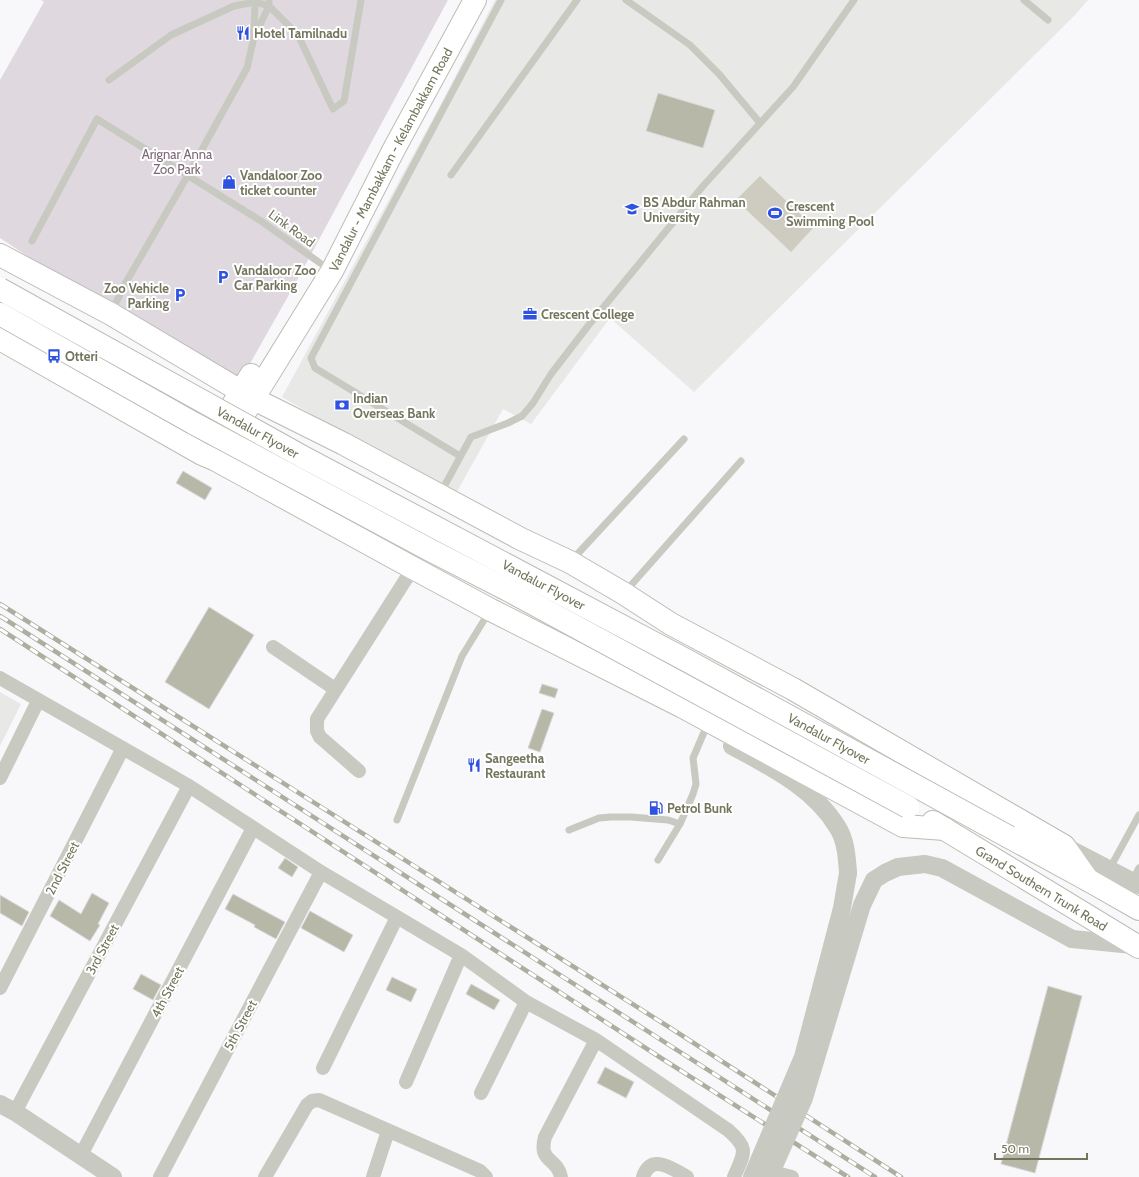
<svg xmlns="http://www.w3.org/2000/svg" width="1139" height="1177" font-family="Cabin,sans-serif">
<style>
.built{fill:#e8e8e7}
.green{fill:#e0d8df}
.water{fill:#cecbc0}
.building{fill:#b8b8a9;stroke:#dad9db}
.lines{fill:none;stroke-linecap:round;stroke-linejoin:round}
.primary-casing{stroke:#bdbdb4;stroke-width:24}
.trunk-casing{stroke:#bbbcb4;stroke-width:24}
.service{stroke:#c8c9c0;stroke-width:7}
.minor{stroke:#c8c9c0;stroke-width:14}
.tertiary{stroke:#c8c9c0;stroke-width:18}
.primary{stroke:#fff;stroke-width:22}
.trunk{stroke:#fff;stroke-width:22}
.rail-casing{stroke:#adada0;stroke-width:4.5}
.rail{stroke:#fff;stroke-width:3;stroke-dasharray:9;stroke-linecap:butt}
.trunk-bridge-casing{stroke:#bbbcb4;stroke-width:24;stroke-linecap:butt}
.tertiary-bridge{stroke:#c8c9c0;stroke-width:18}
.trunk-bridge{stroke:#fff;stroke-width:22}
.labels{text-anchor:middle;dominant-baseline:central;stroke-width:4;stroke-linejoin:round;paint-order:stroke}
.poi-label{font-size:13px;font-weight:bold;fill:#74755c;stroke:#fff;text-anchor:start}
.park-label{font-size:13px;fill:#7e6776;stroke:#fff}
.street-label{font-size:13px;fill:#74755c;stroke:#fff}
</style>
<rect width="100%" height="100%" fill="#f8f7f9"/>
<path class="built" d="M495,0H1088L1075,15L694,392L610,318L531,424L503,409L454,497L282,397L443,100Z
M0,692L21,704L0,746Z"/>
<path class="green" d="M41,0H448L295,284L234,392L0,238V80L44,2Z"/>
<path class="water" d="M760,176L814,227L791,252L736,200Z"/>
<path class="building" d="M658,93L715,110L703,148L646,131Z
M183,471L212,488L205,500L176,483Z
M209,607L254,635L209,709L165,682Z
M542,684L558,689L555,698L539,693Z
M542,709L554,713L540,752L528,748Z
M285,858L298,867L292,877L278,868Z
M92,893L109,903L98,924L100,925L90,941L50,916L59,900L81,914Z
M233,894L285,922L276,939L254,927L255,925L225,909Z
M0,895L29,912L22,926L0,913Z
M310,911L353,935L344,952L301,928Z
M141,974L161,985L153,1000L133,989Z
M392,977L417,989L411,1002L386,990Z
M471,984L500,1000L494,1010L466,994Z
M1048,986L1082,996L1035,1173L1001,1164Z
M605,1067L634,1082L626,1098L597,1083Z"/>
<g class="lines">
<defs>
<g id="primary">
<path d="M217,431L251,375"/>
<path id="s1" d="M229,438L332,271L394,149L475,0"/>
</g>
<g id="trunk">
<path d="M0,255L111,314L254,399L344,444L521,539L570,562L623,593L671,624L793,689L1064,846L1088,880"/>
<path d="M0,339L202,454L216,460L413,568L491,610L683,707L903,826L945,829"/>
<path id="s2" d="M933,822L1139,947"/>
<path d="M1009,837L1088,880L1139,909"/>
</g>
</defs>
<use href="#primary" class="primary-casing"/>
<use href="#trunk" class="trunk-casing"/>
<path class="service" d="M626,0L690,45L719,74L760,123
M1024,0L1048,20
M254,34L255,0
M109,80L171,35L234,6L255,2L269,6L298,35L333,109L344,101L361,0
M451,175L577,0
M32,241L97,119L261,221L320,263
M111,313L125,284L188,175L247,68L254,37L269,6V0
M460,456L315,368L311,358L501,0
M440,494L471,437L508,423L522,416L533,403L551,374L588,326L703,186L793,87L854,0
M571,561L684,439
M625,592L741,461
M397,820L462,656L489,612
M569,830L599,818L611,817H631L668,820L680,824
M658,860L680,824L693,794L696,784L693,758L705,730
M1110,868L1139,815
M1132,881L1139,868"/>
<path class="minor" d="M273,647L335,689
M0,678L189,786L321,872L461,955L526,1002L596,1040L728,1130C750,1149 744,1153 734,1177
M359,771L320,737L317,731V719L413,568
M0,778L38,701
M0,988L123,748
M323,1068L397,917
M406,1082L461,955
M481,1093L526,1002
M15,1112L189,786
M81,1155L253,828
M160,1177L321,872
M265,1177L307,1105L312,1101L319,1100L480,1171L486,1177
M373,1177L388,1131
M561,1177C557,1157 538,1163 545,1137L596,1040
M643,1177C651,1153 672,1168 687,1177
M775,1177L780,1174L792,1177"/>
<path class="tertiary" d="M732,746C771,767 814,788 838,828C846,841 847,858 848,873
M1064,846L1139,885
M1072,939L1133,945
M0,1104L15,1112L113,1177"/>
<use href="#primary" class="primary"/>
<use href="#trunk" class="trunk"/>
<defs>
<path id="rail" d="M0,604L672,1029L901,1177
M0,616L875,1177
M0,629L661,1058L848,1177"/>
</defs>
<use href="#rail" class="rail-casing"/>
<use href="#rail" class="rail"/>
<defs>
<g id="trunk-bridge">
<path id="s3" d="M0,289L303,457L686,660L1009,837"/>
<path d="M0,314L193,423L430,550L508,590L908,807"/>
</g>
</defs>
<use href="#trunk-bridge" class="trunk-bridge-casing"/>
<path class="tertiary-bridge" d="M752,1177L803,1057L842,908L848,873
M769,1177L804,1098L862,905L874,880L885,873L898,867L925,864L942,868L1072,939"/>
<use href="#trunk-bridge" class="trunk-bridge"/>
</g>
<defs>
<symbol id="restaurant-bare" viewBox="-9 -9 18 18"><path d="M-5-6h1v4h1v-4h1v4h1v-4h1v5L-1.5 .5V6h-2V.5L-5-1ZM5-6V6H3V1.5H1.5Q1.5-4 5-6Z" fill="#2f52e0" stroke="#fff" stroke-width="2.5" paint-order="stroke"/></symbol>
<symbol id="shop-bare" viewBox="-9 -9 18 18"><path d="M-5-2.5h2.3a2.7 3.5 0 0 1 5.4 0H5L5.5 6h-11ZM-1.5-2.5h3a1.5 2.3 0 0 0-3 0Z" fill="#2f52e0" stroke="#fff" stroke-width="2.5" paint-order="stroke"/></symbol>
<symbol id="university-bare" viewBox="-9 -9 18 18"><path d="M0-5L7-2L0 1L-7-2ZM-4 1L0 2.5L4 1V4Q0 6-4 4Z" fill="#2f52e0" stroke="#fff" stroke-width="2.5" paint-order="stroke"/></symbol>
<symbol id="stadium-bare" viewBox="-9 -9 18 18"><path d="M0-5a6.5 5 0 1 0 0 10a6.5 5 0 1 0 0-10ZM-3.5-1.8h7v3.6h-7Z" fill="#2f52e0" stroke="#fff" stroke-width="2.5" paint-order="stroke"/></symbol>
<symbol id="parking-bare" viewBox="-9 -9 18 18"><path d="M-3.5-5.5H1a3.5 3.5 0 0 1 0 7H-1V5.5H-3.5ZM-1-3.4V-.6H.8a1.4 1.4 0 0 0 0-2.8Z" fill="#2f52e0" stroke="#fff" stroke-width="2.5" paint-order="stroke"/></symbol>
<symbol id="office-bare" viewBox="-9 -9 18 18"><path d="M-6-3h4V-5.5h4V-3h4V5H-6ZM-1-4.5V-3h2v-1.5ZM-6 0V1H6V0Z" fill="#2f52e0" stroke="#fff" stroke-width="2.5" paint-order="stroke"/></symbol>
<symbol id="bus-bare" viewBox="-9 -9 18 18"><path d="M-5-6H5V4H4V6H2V4H-2V6H-4V4H-5ZM-3.5-4V0h7V-4ZM-3.5 1.2v1.5H-2V1.2ZM2 1.2v1.5H3.5V1.2Z" fill="#2f52e0" stroke="#fff" stroke-width="2.5" paint-order="stroke"/></symbol>
<symbol id="bank-bare" viewBox="-9 -9 18 18"><path d="M-6-4H6V4H-6ZM0-2.3a2.3 2.3 0 1 0 0 4.6a2.3 2.3 0 1 0 0-4.6Z" fill="#2f52e0" stroke="#fff" stroke-width="2.5" paint-order="stroke"/></symbol>
<symbol id="fuel-bare" viewBox="-9 -9 18 18"><path d="M-5.5-6h7V0h2V4h1.3V-2.5L3-4.5l.8-.8L6-3V5H2.5V1h-1V6h-7ZM-4.2-4.7v3.2H.2V-4.7Z" fill="#2f52e0" stroke="#fff" stroke-width="2.5" paint-order="stroke"/></symbol>
</defs>
<g fill-rule="evenodd">
<use href="#restaurant-bare" x="233" y="23" width="20" height="20"/>
<use href="#shop-bare" x="219" y="172" width="20" height="20"/>
<use href="#university-bare" x="622" y="199" width="20" height="20"/>
<use href="#stadium-bare" x="765" y="203" width="20" height="20"/>
<use href="#parking-bare" x="213" y="267" width="20" height="20"/>
<use href="#parking-bare" x="170" y="285" width="20" height="20"/>
<use href="#office-bare" x="520" y="304" width="20" height="20"/>
<use href="#bus-bare" x="44" y="346" width="20" height="20"/>
<use href="#bank-bare" x="332" y="395" width="20" height="20"/>
<use href="#restaurant-bare" x="464" y="755" width="20" height="20"/>
<use href="#fuel-bare" x="646" y="798" width="20" height="20"/>
</g>
<g class="labels">
<g class="poi-label">
<text x="254" y="33">Hotel Tamilnadu</text>
<text x="240" y="175">Vandaloor Zoo<tspan x="240" dy="15">ticket counter</tspan></text>
<text x="643" y="202">BS Abdur Rahman<tspan x="643" dy="15">University</tspan></text>
<text x="786" y="206">Crescent<tspan x="786" dy="15">Swimming Pool</tspan></text>
<text x="234" y="270">Vandaloor Zoo<tspan x="234" dy="15">Car Parking</tspan></text>
<text x="169" y="288" text-anchor="end">Zoo Vehicle<tspan x="169" dy="15">Parking</tspan></text>
<text x="541" y="314">Crescent College</text>
<text x="65" y="356">Otteri</text>
<text x="353" y="398">Indian<tspan x="353" dy="15">Overseas Bank</tspan></text>
<text x="485" y="758">Sangeetha<tspan x="485" dy="15">Restaurant</tspan></text>
<text x="667" y="808">Petrol Bunk</text>
</g>
<g class="park-label">
<text x="177" y="154">Arignar Anna<tspan x="177" dy="15">Zoo Park</tspan></text>
</g>
<g class="street-label">
<text stroke="none"><textPath href="#s1" startOffset="322">Vandalur - Mambakkam - Kelambakkam Road</textPath></text>
<text transform="translate(292 228) rotate(36)">Link Road</text>
<text stroke="none"><textPath href="#s3" startOffset="295">Vandalur Flyover</textPath></text>
<text stroke="none"><textPath href="#s3" startOffset="619">Vandalur Flyover</textPath></text>
<text stroke="none"><textPath href="#s3" startOffset="943">Vandalur Flyover</textPath></text>
<text transform="translate(62 868) rotate(-63)">2nd Street</text>
<text stroke="none"><textPath href="#s2" startOffset="127">Grand Southern Trunk Road</textPath></text>
<text transform="translate(102 949) rotate(-62)">3rd Street</text>
<text transform="translate(167 992) rotate(-62)">4th Street</text>
<text transform="translate(240 1025) rotate(-62)">5th Street</text>
</g>
</g>
<path d="M995 1153v6h92v-6" fill="none" stroke="#74755c" stroke-width="2"/>
<text x="1001" y="1153" font-size="12" fill="#74755c" stroke="#ffffff" stroke-width="3" paint-order="stroke">50 m</text>
</svg>
